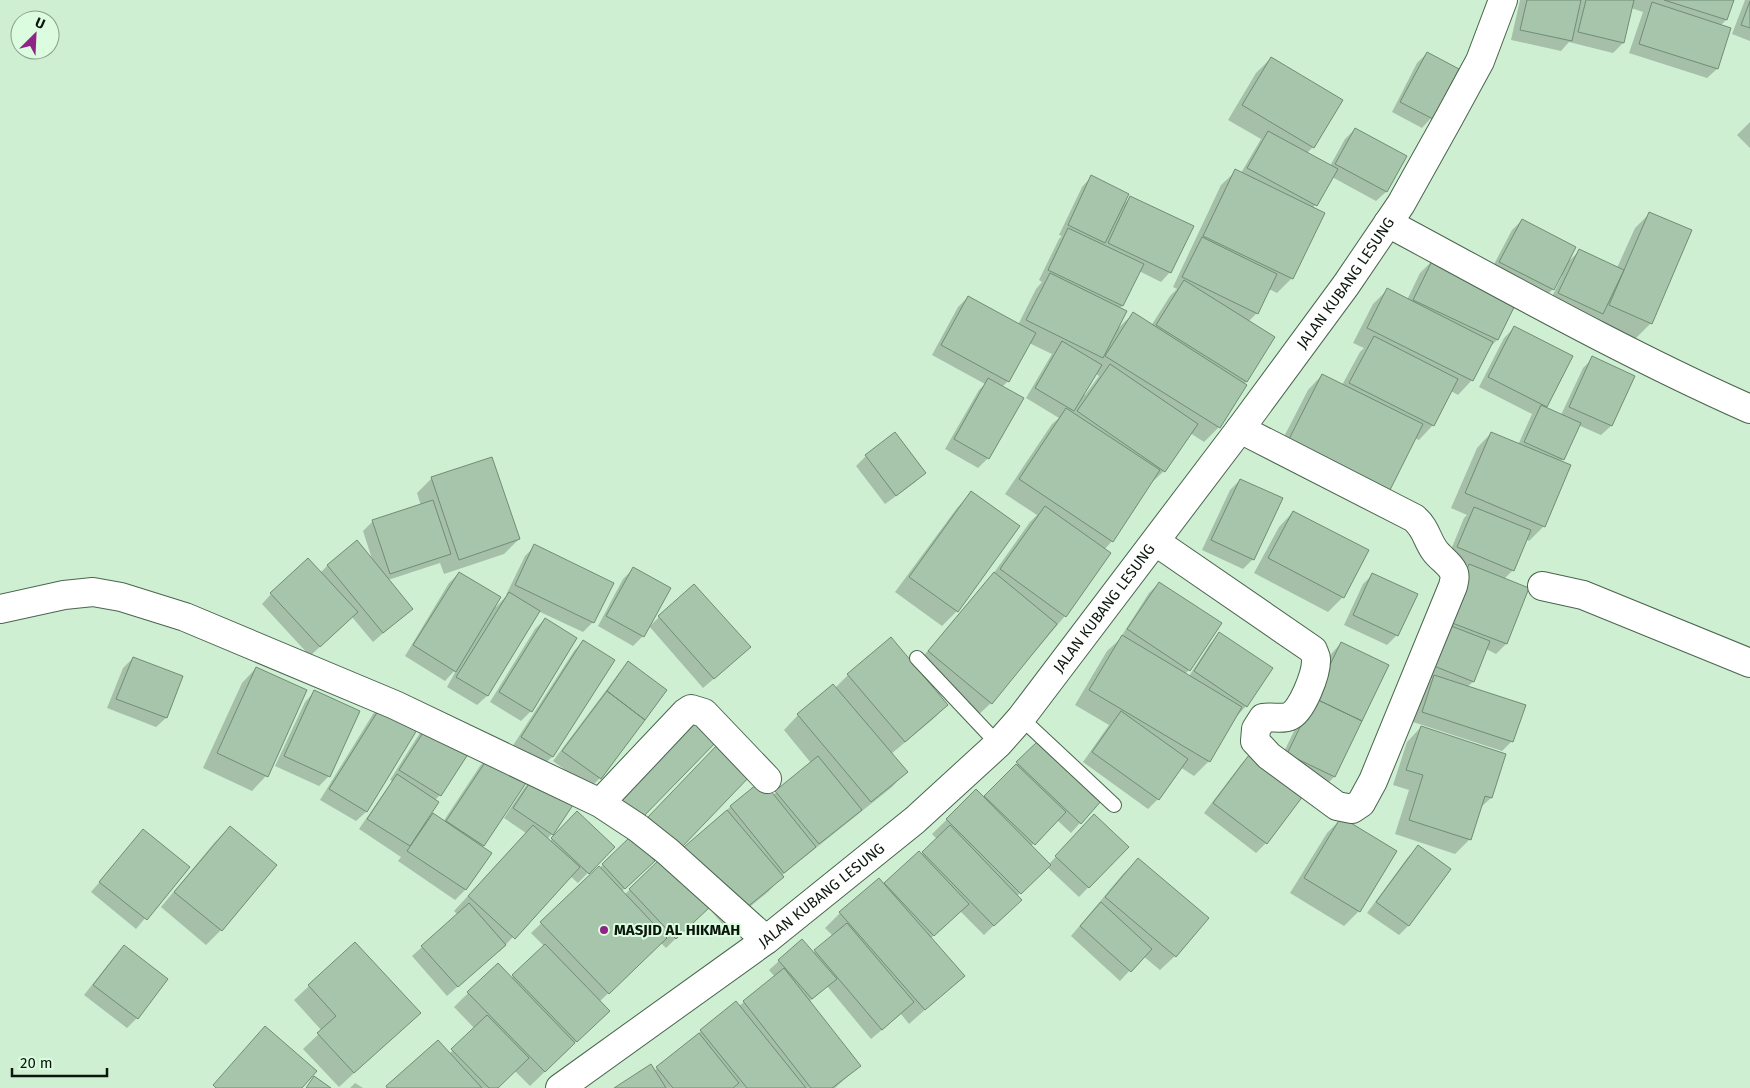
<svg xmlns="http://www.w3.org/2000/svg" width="1750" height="1088" font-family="'Fira Sans',sans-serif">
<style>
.shadow{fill:#0003;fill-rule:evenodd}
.building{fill:#a6c5aa;stroke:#718d74}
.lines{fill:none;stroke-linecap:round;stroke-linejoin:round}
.service-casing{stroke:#4a654d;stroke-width:16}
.minor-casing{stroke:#4a654d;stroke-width:30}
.tertiary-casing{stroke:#4a654d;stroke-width:30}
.service{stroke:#fff;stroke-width:14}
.minor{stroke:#fff;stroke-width:28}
.tertiary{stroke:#fff;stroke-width:28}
.poi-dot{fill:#8f2386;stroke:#dcfce0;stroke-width:2}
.labels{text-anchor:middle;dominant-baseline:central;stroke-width:4;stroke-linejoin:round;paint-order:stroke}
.street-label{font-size:15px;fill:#0b160d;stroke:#dcfce0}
.poi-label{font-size:15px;font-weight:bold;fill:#0b160d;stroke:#dcfce0;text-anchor:start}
</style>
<rect width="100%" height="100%" fill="#cfefd3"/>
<path class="shadow" d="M1520,0H1733L1726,20L1720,26L1717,69L1707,78L1629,53L1643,12L1631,8L1623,43L1613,53L1569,42L1561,51L1511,40Z
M1745,0H1750V41L1732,34Z
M1427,53L1458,69L1431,118L1422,128L1392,112L1417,63Z
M1271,58L1313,147L1307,153L1330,166L1345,139L1355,129L1405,156L1386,192L1376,201L1332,177L1313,208L1292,278L1277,293L1269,289L1257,313L1248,322L1246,382L1219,427L1204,442L1190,433L1164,471L1149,485L1112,541L1104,550L1065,616L991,703L976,717L920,671L919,672L947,705L932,720L891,754L906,772L892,787L781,876L782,877L768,892L725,927L708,907L666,948L661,943L599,1002L608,1011L530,1086L515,1071L497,1088H386L438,1042L449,1054L475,1029L454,1007L468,993L511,978L544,946L531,933L631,838L643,871L621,892L624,895L662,859L635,832L705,759L680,847L668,864L730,807L762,782L773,795L811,763L784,730L798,715L835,688L848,675L914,667L991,577L1030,522L1037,515L1005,494L1052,424L1059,418L1026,398L1052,354L1029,343L1008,381L1002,387L988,458L978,468L945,449L979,390L985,384L932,355L958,307L968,297L1018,325L1036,289L1042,282L1039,280L1059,239L1062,236L1059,235L1082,187L1091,177L1122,206L1131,197L1170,272L1161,282L1139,271L1122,306L1119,309L1116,330L1133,314L1151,326L1170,296L1177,289L1173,287L1221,185L1236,171L1241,173L1261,139L1228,120L1256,73ZM1095,373L1099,376L1085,395L1083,394Z
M1750,122V148L1737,135Z
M1650,213L1651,323L1636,338L1549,303L1562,276L1560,275L1553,289L1543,299L1490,272L1512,230L1522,220L1567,263L1580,250L1617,268L1635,228Z
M1435,258L1517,298L1497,340L1489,348L1472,380L1458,395L1451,391L1433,425L1419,440L1414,438L1272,460L1308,390L1322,375L1342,385L1360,352L1364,348L1353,343L1373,304L1387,290L1407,300L1420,273Z
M1514,328L1571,357L1545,408L1561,415L1583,368L1593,358L1633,376L1611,426L1601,435L1578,425L1563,459L1560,462L1544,526L1529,541L1526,539L1513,570L1504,579L1528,589L1506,644L1496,654L1486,649L1473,682L1467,687L1512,741L1502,751L1413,722L1424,686L1432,679L1420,674L1460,576L1469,566L1448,557L1464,518L1467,515L1451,508L1477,448L1491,433L1518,445L1532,414L1479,387L1504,338Z
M866,456L924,473L914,483L885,504L856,466Z
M492,458L519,539L504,554L444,574L440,563L388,580L411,609L373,642L352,617L310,656L262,604L271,594L320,573L328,565L373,562L363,531L373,521L421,506L417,493L431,479Z
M1240,480L1253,559L1243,569L1202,550L1230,490Z
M971,493L957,611L942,626L895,592L957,508Z
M1293,512L1343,597L1328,612L1254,573L1279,527Z
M535,546L593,622L583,632L538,611L487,696L477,705L447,687L458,667L445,681L405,656L449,583L459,573L496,607L507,595H506L525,556Z
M633,569L649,627L659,617L739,657L703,688L649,626L643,636L633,646L598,626L623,579Z
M1373,574L1397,635L1387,645L1344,625L1363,584Z
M1159,583L1189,670L1185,674L1189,676L1210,644L1220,634L1246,706L1237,716L1209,761L1194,776L1180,767L1158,799L1148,809L1083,762L1109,725L1075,705L1107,651L1119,640L1149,593Z
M545,619L531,711L521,721L490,702L535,629Z
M583,641L613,660L552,757L542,766L512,747L574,651Z
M1341,643L1388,666L1334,777L1324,787L1278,764L1332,653Z
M133,658L181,677L166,718L156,727L107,708L123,668Z
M628,663L600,778L590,788L553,761L619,673Z
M256,668L266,776L252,791L203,768L242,683Z
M314,692L329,776L319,786L275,766L305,702Z
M383,704L418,726L366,812L356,821L320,800L373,714Z
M430,723L440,795L435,800L425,823L433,815L443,822L480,766L490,756L483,845L481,847L490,854L465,890L455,900L398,861L401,857L359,829L392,781L390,780L420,733Z
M1421,727L1491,798L1480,808L1470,839L1455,854L1395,834L1409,790L1393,785L1407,742Z
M1039,742L1080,823L1071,833L1057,820L1031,846L1049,864L1085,826L1127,847L1079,897L1047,867L1017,896L1020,900L984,935L960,911L930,939L963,976L909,1024L901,1014L871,1039L827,986L809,1002L859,1066L835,1088H616L654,1071L687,1044L701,1031L739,1006L775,977L769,970L802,940L813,953L833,936L825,928L840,913L879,880L884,885L919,853L921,855L937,839L932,834L976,791L983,798Z
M1252,753L1304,793L1266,843L1256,853L1204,813L1242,763Z
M535,777L552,834L547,839L550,841L577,813L613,847L578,883L570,876L499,952L498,951L447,996L412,956L458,915L454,911L526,833L504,818L525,787Z
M1342,818L1359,911L1344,926L1290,893L1327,833Z
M230,827L275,865L221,930L206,945L161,907L215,842Z
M143,831L188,867L136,929L91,892Z
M1418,847L1450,870L1408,926L1399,935L1367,913L1408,857Z
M1138,859L1175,956L1160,970L1143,956L1120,981L1071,936L1123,874Z
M355,943L419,1013L339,1087L303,1049L322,1031L294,1000Z
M124,947L137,1018L127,1028L84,995L114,957Z
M355,1083L363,1088H350Z"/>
<path class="building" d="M1527,0H1581L1572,41L1520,30Z
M1586,0H1634L1624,43L1578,32Z
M1664,0H1734L1727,20Z
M1750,1V28L1741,25Z
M1652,2L1731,28L1718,69L1639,44Z
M1427,52L1459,69L1433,119L1400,102Z
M1271,57L1343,100L1314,148L1242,105Z
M1355,128L1407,156L1387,192L1335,164Z
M1268,131L1338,169L1317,206L1247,168Z
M1235,169L1325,213L1293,279L1203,236Z
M1091,175L1129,194L1105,243L1068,225Z
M1130,196L1194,226L1171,273L1108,243Z
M1649,212L1692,230L1652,324L1609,305Z
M1522,219L1576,247L1554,290L1499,262Z
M1068,228L1144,264L1123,306L1048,270Z
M1202,237L1277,274L1258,314L1182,277Z
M1579,249L1624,270L1603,314L1558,293Z
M1434,257L1519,297L1498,340L1413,300Z
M1050,273L1127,311L1103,358L1026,320Z
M1184,280L1275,337L1247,382L1156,325Z
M1387,288L1493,342L1473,381L1367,328Z
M968,296L1036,333L1009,382L941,345Z
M1133,312L1247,385L1220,428L1105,356Z
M1514,326L1573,356L1547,407L1488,377Z
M1374,336L1458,379L1434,426L1349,383Z
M1062,341L1102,365L1074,411L1035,388Z
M1592,356L1635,376L1612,426L1569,407Z
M1110,364L1198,424L1165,472L1077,411Z
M1322,374L1423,424L1387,496L1286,445Z
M988,378L1024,398L989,459L954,439Z
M1541,405L1581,423L1564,460L1524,442Z
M1066,408L1160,470L1113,542L1019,479Z
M895,432L926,473L896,496L865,455Z
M1491,432L1571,465L1545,527L1465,493Z
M492,457L520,539L459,560L431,477Z
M1240,479L1283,498L1254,560L1211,540Z
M971,491L1020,526L958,612L909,577Z
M433,500L451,554L390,574L372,520Z
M1045,506L1111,553L1066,617L1000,569Z
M1474,507L1531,530L1514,571L1457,547Z
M1293,511L1369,550L1344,598L1268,558Z
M357,540L413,609L383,633L327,565Z
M534,544L614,583L594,623L515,585Z
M308,558L358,612L320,647L270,593Z
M1469,564L1529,588L1507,644L1447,621Z
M633,567L671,588L644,637L606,616Z
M459,572L501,597L456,672L413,645Z
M994,572L1057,624L992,704L928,651Z
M1372,573L1418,594L1398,636L1353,615Z
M1159,582L1222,623L1190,671L1127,629Z
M694,584L751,647L714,679L658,616Z
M509,592L540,611L488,696L456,677Z
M545,618L577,638L532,712L499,692Z
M1446,624L1490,641L1474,682L1429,664Z
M1219,632L1273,668L1247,707L1194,671Z
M1122,635L1242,707L1210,762L1089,690Z
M891,637L948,705L905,742L847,674Z
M583,640L615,660L553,757L521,737Z
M1341,642L1389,665L1362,721L1314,698Z
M133,657L183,676L167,718L116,699Z
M628,661L667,690L645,720L607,691Z
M256,667L307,690L268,777L217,753Z
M1434,675L1526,705L1513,742L1422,712Z
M833,684L908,772L871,802L797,714Z
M314,690L360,711L330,777L284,756Z
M607,691L645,720L601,779L562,751Z
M1314,698L1362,721L1335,777L1287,754Z
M383,703L420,725L367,812L329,789Z
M691,711L720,738L639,821L611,794Z
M1121,711L1188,759L1159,800L1092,752Z
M430,722L472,748L441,796L399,770Z
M1421,726L1506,754L1492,798L1485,796L1471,840L1409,820L1423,775L1406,770Z
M1039,740L1102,800L1081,824L1016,762Z
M719,743L752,774L681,848L648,817Z
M1252,751L1306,792L1267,844L1213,803Z
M490,755L528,780L484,846L446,821Z
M818,756L862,810L819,844L775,791Z
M1016,764L1066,812L1035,845L984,796Z
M397,774L439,802L410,846L367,819Z
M535,775L575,802L553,835L513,808Z
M762,780L816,847L784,873L730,806Z
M976,789L1051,865L1021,894L946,819Z
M727,810L784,877L740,913L684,847Z
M577,811L615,847L589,874L551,838Z
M433,813L492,853L466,890L407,851Z
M1094,814L1129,847L1089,888L1055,856Z
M1341,817L1397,851L1360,912L1304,878Z
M533,825L580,867L515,939L468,896Z
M950,825L1022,900L994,926L922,852Z
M230,826L277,865L222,931L174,892Z
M143,829L190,867L147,920L99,882Z
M631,836L655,861L625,889L602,864Z
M1418,845L1451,869L1409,926L1376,902Z
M919,851L969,904L934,936L884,883Z
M663,856L711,906L676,939L629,889Z
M1138,858L1209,918L1176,957L1105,897Z
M599,866L667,938L609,994L540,922Z
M879,878L965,976L925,1010L839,912Z
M1101,902L1152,949L1131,972L1080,926Z
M469,903L506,945L458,987L421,946Z
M847,923L914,1002L882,1030L814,950Z
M802,939L837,979L812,999L778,960Z
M355,942L421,1013L354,1073L317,1033L336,1016L308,985Z
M545,944L610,1011L577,1042L512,975Z
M124,945L168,979L138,1019L93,985Z
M498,963L575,1043L545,1072L467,992Z
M784,968L861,1066L832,1088H811L743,1001Z
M736,1001L806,1088H747L700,1030Z
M487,1015L529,1058L498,1088H489L451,1049Z
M265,1026L317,1071L302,1088H216L213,1085Z
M699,1033L739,1083L733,1088H673L656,1067Z
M438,1040L482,1088H387L386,1086Z
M651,1064L666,1088H614Z
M314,1076L331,1088H306Z"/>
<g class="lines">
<defs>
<path id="service" d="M917,658L998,744
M1021,718L1114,805"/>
<path id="minor" d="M1388,223C1507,287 1626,354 1750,409
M1156,542L1313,650C1314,654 1317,657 1316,661C1316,674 1302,711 1290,716C1282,720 1272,716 1263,718L1256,729L1255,741L1269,756L1337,806L1352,809L1361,803L1373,781L1453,586C1454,581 1456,576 1453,571C1449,563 1440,558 1435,551C1426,539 1427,529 1414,518L1240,429
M1542,586L1583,595L1750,663
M0,609L64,595L93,592L121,597L185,617L395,705L600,803L638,828L667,851L766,940
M600,803L685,713L691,709L704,713L767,779"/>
<g id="tertiary">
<path id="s1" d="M560,1088L766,940L915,820L998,744L1021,718L1240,429L1346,285L1401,204L1449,118L1480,61L1503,0"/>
</g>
</defs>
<use href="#service" class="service-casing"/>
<use href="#minor" class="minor-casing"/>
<use href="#tertiary" class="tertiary-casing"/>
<use href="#service" class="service"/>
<use href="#minor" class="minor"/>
<use href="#tertiary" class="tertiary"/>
</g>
<circle class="poi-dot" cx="604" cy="930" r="5"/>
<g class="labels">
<g class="street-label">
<text stroke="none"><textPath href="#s1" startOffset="1135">JALAN KUBANG LESUNG</textPath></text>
<text stroke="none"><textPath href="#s1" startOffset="730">JALAN KUBANG LESUNG</textPath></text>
<text stroke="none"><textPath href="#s1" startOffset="325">JALAN KUBANG LESUNG</textPath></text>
</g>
<g class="poi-label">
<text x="614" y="930">MASJID AL HIKMAH</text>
</g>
</g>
<g transform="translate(35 35) rotate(24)"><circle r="24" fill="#dcfce0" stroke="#88a08c"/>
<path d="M0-4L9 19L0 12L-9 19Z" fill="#8f2386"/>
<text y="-8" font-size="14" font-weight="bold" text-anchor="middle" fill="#0b160d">U</text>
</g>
<path d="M12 1068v8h95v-8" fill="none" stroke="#0b160d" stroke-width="2.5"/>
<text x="20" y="1068" font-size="15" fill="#0b160d" stroke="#dcfce0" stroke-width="4" paint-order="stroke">20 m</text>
</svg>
